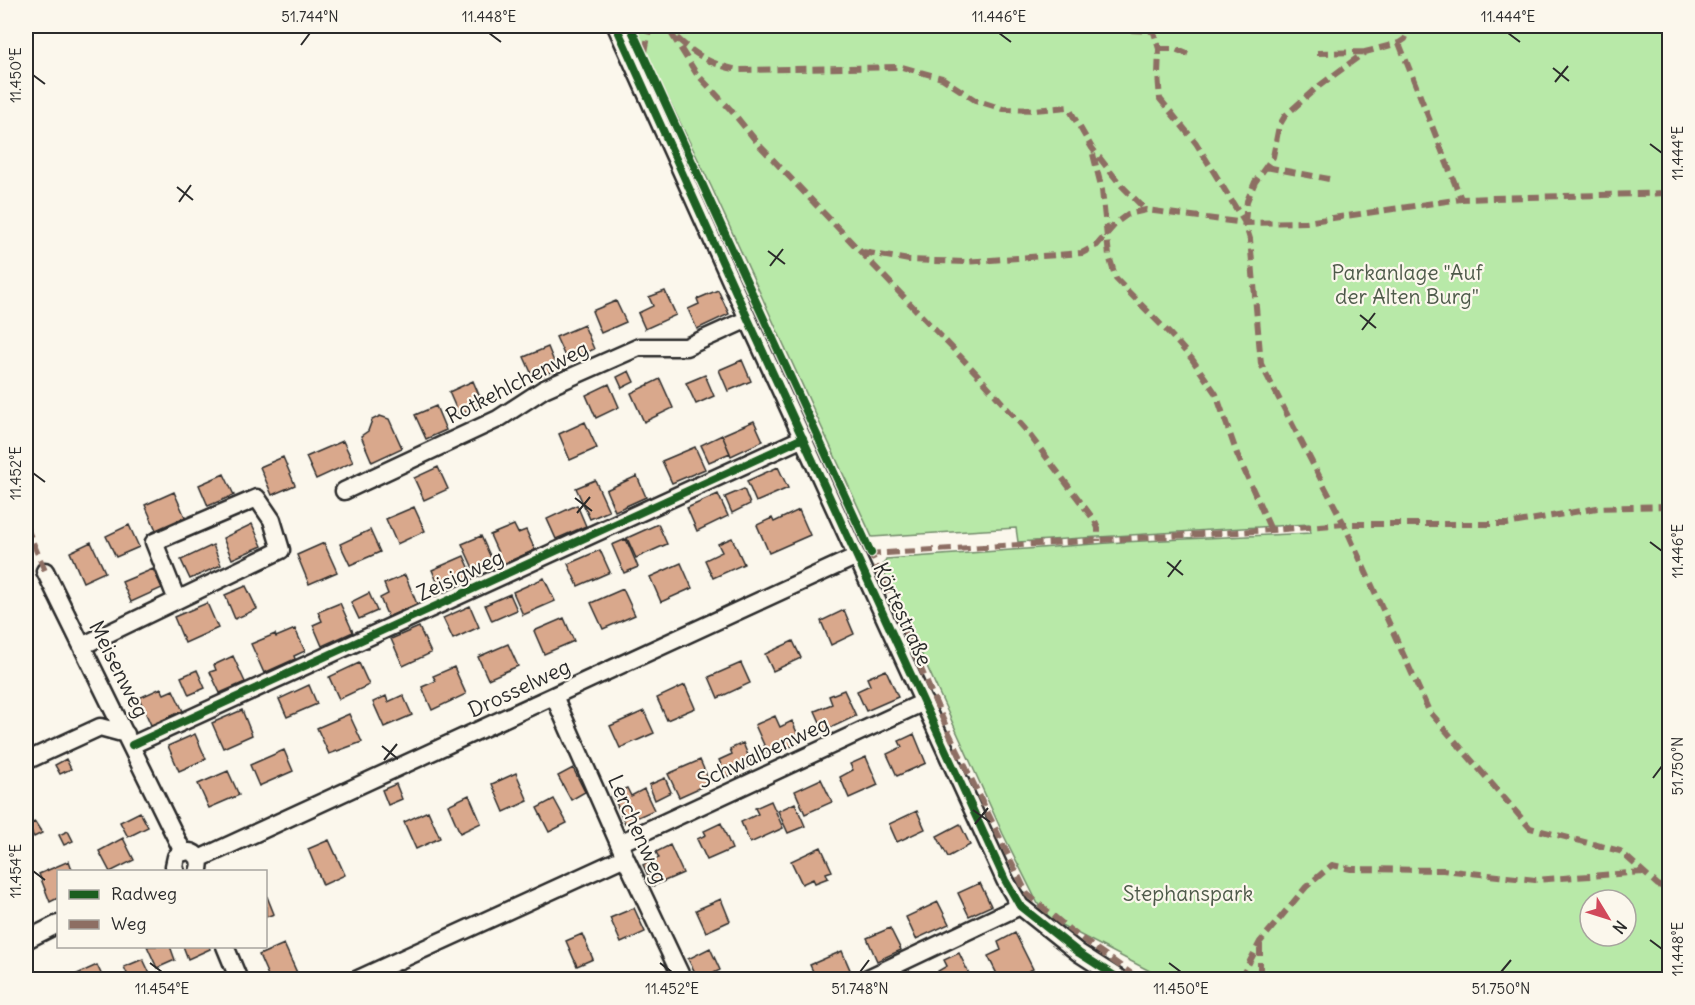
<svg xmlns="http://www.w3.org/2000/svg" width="1695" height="1005" font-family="Delius,sans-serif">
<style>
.green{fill:#b8e9a8;stroke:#728a6a;stroke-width:1.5;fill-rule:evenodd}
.building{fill:#d9a88c;stroke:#2b2b2b;stroke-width:1.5}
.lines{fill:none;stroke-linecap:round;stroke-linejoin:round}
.minor-casing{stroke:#2b2b2b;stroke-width:21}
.minor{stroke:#fbf7ec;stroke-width:16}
.quiet{stroke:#8d6e63;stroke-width:6;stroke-dasharray:12 6;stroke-linecap:butt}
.cycleway-casing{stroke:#fbf7ec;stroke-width:11}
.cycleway{stroke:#1b5e20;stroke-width:8}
.ticks{fill:none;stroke:#2b2b2b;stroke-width:2}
.labels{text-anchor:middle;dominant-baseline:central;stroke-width:4.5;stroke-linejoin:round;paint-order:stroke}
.park-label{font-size:21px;fill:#4e5a4a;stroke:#fbf7ec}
.street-label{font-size:21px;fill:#2b2b2b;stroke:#fbf7ec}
.neatline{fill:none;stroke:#2b2b2b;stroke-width:2}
.ticks-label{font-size:15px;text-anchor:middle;fill:#2b2b2b}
</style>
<rect width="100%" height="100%" fill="#fbf7ec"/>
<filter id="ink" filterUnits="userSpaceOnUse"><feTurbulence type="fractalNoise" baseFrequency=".0167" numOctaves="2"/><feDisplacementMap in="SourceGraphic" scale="12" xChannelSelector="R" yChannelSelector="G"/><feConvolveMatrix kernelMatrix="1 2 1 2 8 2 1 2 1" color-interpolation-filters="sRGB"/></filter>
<g filter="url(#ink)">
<path class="green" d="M633,26H1669V979H1165L1044,916L1003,834L882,567L886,559L1122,542L1311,533L1309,524L1018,542L1016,528L872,537L711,186ZM1590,900H1626V936H1590Z"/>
<path class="building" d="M718,290L729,314L697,329L688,309L699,304L697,299Z
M665,291L676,315L645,329L638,313L653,306L649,297Z
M616,301L626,322L601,333L592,311Z
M584,325L594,349L567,361L556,337Z
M548,347L557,369L534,379L524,357Z
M742,360L751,381L728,391L719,370Z
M629,371L634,382L622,388L617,377Z
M705,375L714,396L696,404L686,383Z
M660,379L673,408L644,422L631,393Z
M473,381L483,404L459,415L449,392Z
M609,384L619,407L596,418L586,395Z
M436,406L446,430L426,439L415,415Z
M380,416L389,419L402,448L372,462L361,436L368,431L372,420Z
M754,421L763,441L731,456L722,435Z
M585,422L597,448L570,460L559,434Z
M722,435L730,453L709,462L701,445Z
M343,441L353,462L316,479L306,457Z
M695,447L705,469L672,483L662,461Z
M283,457L295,485L272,495L260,467Z
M438,467L448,489L424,500L414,478Z
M778,467L788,488L756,502L747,481Z
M224,474L234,495L208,506L199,485Z
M637,476L646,497L615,511L606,490Z
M595,480L609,511L590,519L576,488Z
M744,489L750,504L732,513L725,497Z
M174,492L185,517L156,530L145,505Z
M718,494L728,516L697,531L687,508Z
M577,505L586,526L556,539L547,519Z
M414,507L425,531L397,544L386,519Z
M799,510L810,535L769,553L757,525L772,518L774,522Z
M252,524L262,546L232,559L223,538Z
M658,524L667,544L636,558L627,538Z
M129,525L139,547L116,557L106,536Z
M514,525L518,533L526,530L535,550L503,564L490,535Z
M370,530L380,552L350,565L340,544Z
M481,536L492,560L473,568L462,544Z
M732,538L744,564L713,578L705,560L722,552L718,544Z
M626,539L638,567L624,573L612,545Z
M91,542L105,572L83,582L70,552Z
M324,543L337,572L309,584L297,555Z
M213,545L221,565L190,579L181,560Z
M600,550L610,572L578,586L568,564Z
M464,556L474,578L454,590L453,587L442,593L432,570Z
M681,563L692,588L661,602L650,577Z
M153,569L162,588L131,602L122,582Z
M405,575L417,604L388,617L380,598L388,594L384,584Z
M544,578L555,601L523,615L513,592Z
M246,586L257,609L235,619L225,595Z
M623,589L635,615L603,629L591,603Z
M369,593L377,611L359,619L351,602Z
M510,594L517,610L492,621L485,605Z
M207,603L218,628L185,643L174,617Z
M340,603L353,632L322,646L313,625L322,621L318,612Z
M470,606L479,627L453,639L443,618Z
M844,610L854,634L831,645L821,621Z
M564,618L574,641L544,654L534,631Z
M419,627L431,653L403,666L391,639Z
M295,629L305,651L294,656L295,659L264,673L251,644L275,634L276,637Z
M793,641L801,658L773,671L765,654Z
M508,644L518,666L488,679L478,657Z
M233,656L245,682L220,693L210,672L216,670L214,665Z
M359,663L369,685L339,699L329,677Z
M741,663L750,683L718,698L709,677Z
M454,667L466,694L432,710L422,687L436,681L433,676Z
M197,670L205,688L189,695L181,677Z
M886,670L898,697L866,711L857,691L870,685L867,678Z
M309,685L317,704L287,717L279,699Z
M685,685L695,708L667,720L657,698Z
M161,688L164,694L173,690L183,711L151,725L139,698Z
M844,690L856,716L824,731L815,711L832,704L829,696Z
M403,695L412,715L384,727L373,702L386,696L388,702Z
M242,710L252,735L223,748L212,723Z
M644,711L654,733L620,748L610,726Z
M349,714L362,742L329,754L317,728Z
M775,716L780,727L792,721L801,742L769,756L755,725Z
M195,734L206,759L179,771L168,746Z
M914,734L926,763L897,776L887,754L902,747L899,741Z
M743,743L752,765L726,777L719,760L732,754L730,749Z
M284,750L293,771L259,786L250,765Z
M866,757L878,785L849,798L840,777L853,770L850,764Z
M66,759L71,769L60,774L55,765Z
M700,760L710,783L679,797L668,774Z
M573,768L585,792L571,800L558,776Z
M228,771L239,795L209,808L198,784Z
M516,773L528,801L504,812L492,784Z
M665,778L671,792L655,800L649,785Z
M821,779L832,802L805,814L795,791Z
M396,784L402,799L388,805L382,790Z
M627,788L631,796L644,789L654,810L625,823L612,794Z
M469,795L481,823L460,833L448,805Z
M554,799L567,823L549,832L537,808Z
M771,801L783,828L750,843L741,822L758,814L755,808Z
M795,803L805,826L788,833L778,811Z
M428,811L440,838L416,849L404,822Z
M917,811L925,829L897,842L889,824Z
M140,812L148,827L128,837L120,822Z
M35,822L42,833L34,837L28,825Z
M721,823L732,849L707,860L697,839L706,835L704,831Z
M960,824L970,845L948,857L937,836Z
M68,831L73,841L64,845L59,835Z
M123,838L134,860L110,872L99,851Z
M329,840L345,875L323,885L308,849Z
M670,845L683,873L653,886L643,865L659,858L656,852Z
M821,847L832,871L826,873L828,878L815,883L813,879L802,884L791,861Z
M69,861L73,872H58V898L50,902L39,874Z
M980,883L991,906L969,916L958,893Z
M266,894L274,914L266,917Z
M721,899L730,921L706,932L696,910Z
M938,902L949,924L916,939L906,917Z
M634,908L645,932L621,943L610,918Z
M890,928L901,950L877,961L867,938Z
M1015,933L1033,969L1011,980H1000L988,956L1001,950L998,942Z
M582,934L593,959L577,966L566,941Z
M284,944L298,975L288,980H270L259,955Z
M147,946H170L175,960L157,968Z
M183,946H209L210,949L188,959Z
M710,948L720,970L699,980L688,959Z
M842,951L851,972L834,980H817L810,965Z
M959,953L972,980H942L938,971L947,966L944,960Z
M143,959L152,978L130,980L124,967Z
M97,965L104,980H69L68,978Z
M793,974L796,980H781Z"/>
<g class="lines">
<defs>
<path id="minor" d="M616,26L748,319L1005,880L1020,906L1079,953L1121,980
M344,491L498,419L544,389L639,347H686L748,319
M45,571L183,852
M82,646L281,550L272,520L257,498L154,542L177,600
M554,696L625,857L683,980
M132,745L803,438
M26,761L100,727L126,734
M620,843L924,702
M199,859L857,556
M176,872L174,866L176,857C188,845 205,855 198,872
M26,940L58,924
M225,946L239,980
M356,980L625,857
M864,980L1020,906"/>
</defs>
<use href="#minor" class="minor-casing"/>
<use href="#minor" class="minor"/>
<path class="quiet" d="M664,26C688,49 705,64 739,70L902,67L942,78L975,100L1003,109L1035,110L1068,107L1092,148L1120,184L1146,210
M1023,26L1154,31
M1152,26L1159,49L1158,75L1160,99L1196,143L1245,223L1250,239L1261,364L1344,524L1429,711L1530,828L1620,851L1658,885L1670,889
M671,33L696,73L730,109L761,147L977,374L1025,429L1095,521L1098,528V541
M1399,43L1461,199
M1159,49H1175L1190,55
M645,52L650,26
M1317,53L1365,52
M1093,154L1102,190L1109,256L1116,279L1170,334L1192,359L1216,394L1237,454L1271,530
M1266,167L1329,179
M1245,223L1247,201L1255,182L1273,157L1279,126L1285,116L1315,89L1365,52L1399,43L1405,39L1411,26
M863,252L909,260L965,262L1082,253L1097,245L1117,222L1128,214L1146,210L1245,223L1306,222L1461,199L1670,193
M26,526L45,571
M869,549L948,731L1027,894L1070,930L1140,980
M868,554L1271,530L1344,524H1507L1597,508L1670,506
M1260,944V980
M1240,980L1260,942L1306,887L1332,865L1351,869L1443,870L1535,880L1643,872"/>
<defs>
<path id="cycleway" d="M616,26L748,319L1005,880L1020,906L1079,953L1121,980
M630,26L871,553
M132,745L803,438"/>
</defs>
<use href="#cycleway" class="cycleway-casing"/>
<use href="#cycleway" class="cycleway"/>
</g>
</g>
<path class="ticks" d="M489,33L501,42M999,33L1011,42M1508,33L1520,42M301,45L310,33M1553,68L1569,81M33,75L45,84M1555,82L1568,66M1650,144L1662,153M177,187L193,200M179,202L191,185M768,251L785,264M770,266L783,249M1360,315L1376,328M1362,330L1375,313M33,473L45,482M575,498L592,511M577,513L590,497M1650,542L1662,551M1167,562L1183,575M1168,577L1181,560M382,746L398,759M384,760L397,744M1653,778L1662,766M973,810L990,822M975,824L988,808M33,871L45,880M1650,940L1662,949M150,963L162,972M660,963L672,972M1169,963L1181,972M860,972L869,960M1501,972L1511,960"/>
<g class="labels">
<g class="park-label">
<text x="1407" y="272">Parkanlage "Auf<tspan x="1407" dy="24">der Alten Burg"</tspan></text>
<text x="1188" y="893">Stephanspark</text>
</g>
<g class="street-label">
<text transform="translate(517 382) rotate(-27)">Rotkehlchenweg</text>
<text transform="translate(460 575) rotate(-25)">Zeisigweg</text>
<text transform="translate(903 614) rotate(65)">Körtestraße</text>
<text transform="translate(119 669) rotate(63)">Meisenweg</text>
<text transform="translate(519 688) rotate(-25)">Drosselweg</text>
<text transform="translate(763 752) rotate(-25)">Schwalbenweg</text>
<text transform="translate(638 829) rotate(66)">Lerchenweg</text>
</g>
</g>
<rect width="1695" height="1005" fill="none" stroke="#fbf7ec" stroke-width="66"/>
<rect x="57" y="870" width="210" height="78" fill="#fbf7ec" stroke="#a8a59f" stroke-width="1.5"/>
<rect x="69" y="890" width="30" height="9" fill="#1b5e20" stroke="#a8a59f" stroke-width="1.5"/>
<text x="111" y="900" font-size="18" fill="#2b2b2b">Radweg</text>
<rect x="69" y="920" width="30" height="9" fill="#8d6e63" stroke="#a8a59f" stroke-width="1.5"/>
<text x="111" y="930" font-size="18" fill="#2b2b2b">Weg</text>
<g transform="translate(1608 918) rotate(128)"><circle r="28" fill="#fbf7ec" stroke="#a8a59f" stroke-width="1.5"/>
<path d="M0-4.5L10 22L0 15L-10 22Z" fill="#d1495b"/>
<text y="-9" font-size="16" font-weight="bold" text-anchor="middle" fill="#2b2b2b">N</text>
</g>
<rect x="33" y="33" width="1629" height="939" class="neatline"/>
<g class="ticks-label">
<text x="310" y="22">51.744°N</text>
<text x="489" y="22">11.448°E</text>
<text x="999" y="22">11.446°E</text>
<text x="1508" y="22">11.444°E</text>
<text transform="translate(16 75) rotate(-90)" y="5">11.450°E</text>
<text transform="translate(1678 153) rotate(-90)" y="5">11.444°E</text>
<text transform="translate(16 473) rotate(-90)" y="5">11.452°E</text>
<text transform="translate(1678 551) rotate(-90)" y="5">11.446°E</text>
<text transform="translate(1678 766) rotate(-90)" y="5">51.750°N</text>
<text transform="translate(16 871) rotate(-90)" y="5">11.454°E</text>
<text transform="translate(1678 949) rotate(-90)" y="5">11.448°E</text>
<text x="162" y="994">11.454°E</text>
<text x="672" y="994">11.452°E</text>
<text x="860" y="994">51.748°N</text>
<text x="1181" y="994">11.450°E</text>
<text x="1501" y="994">51.750°N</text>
</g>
</svg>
